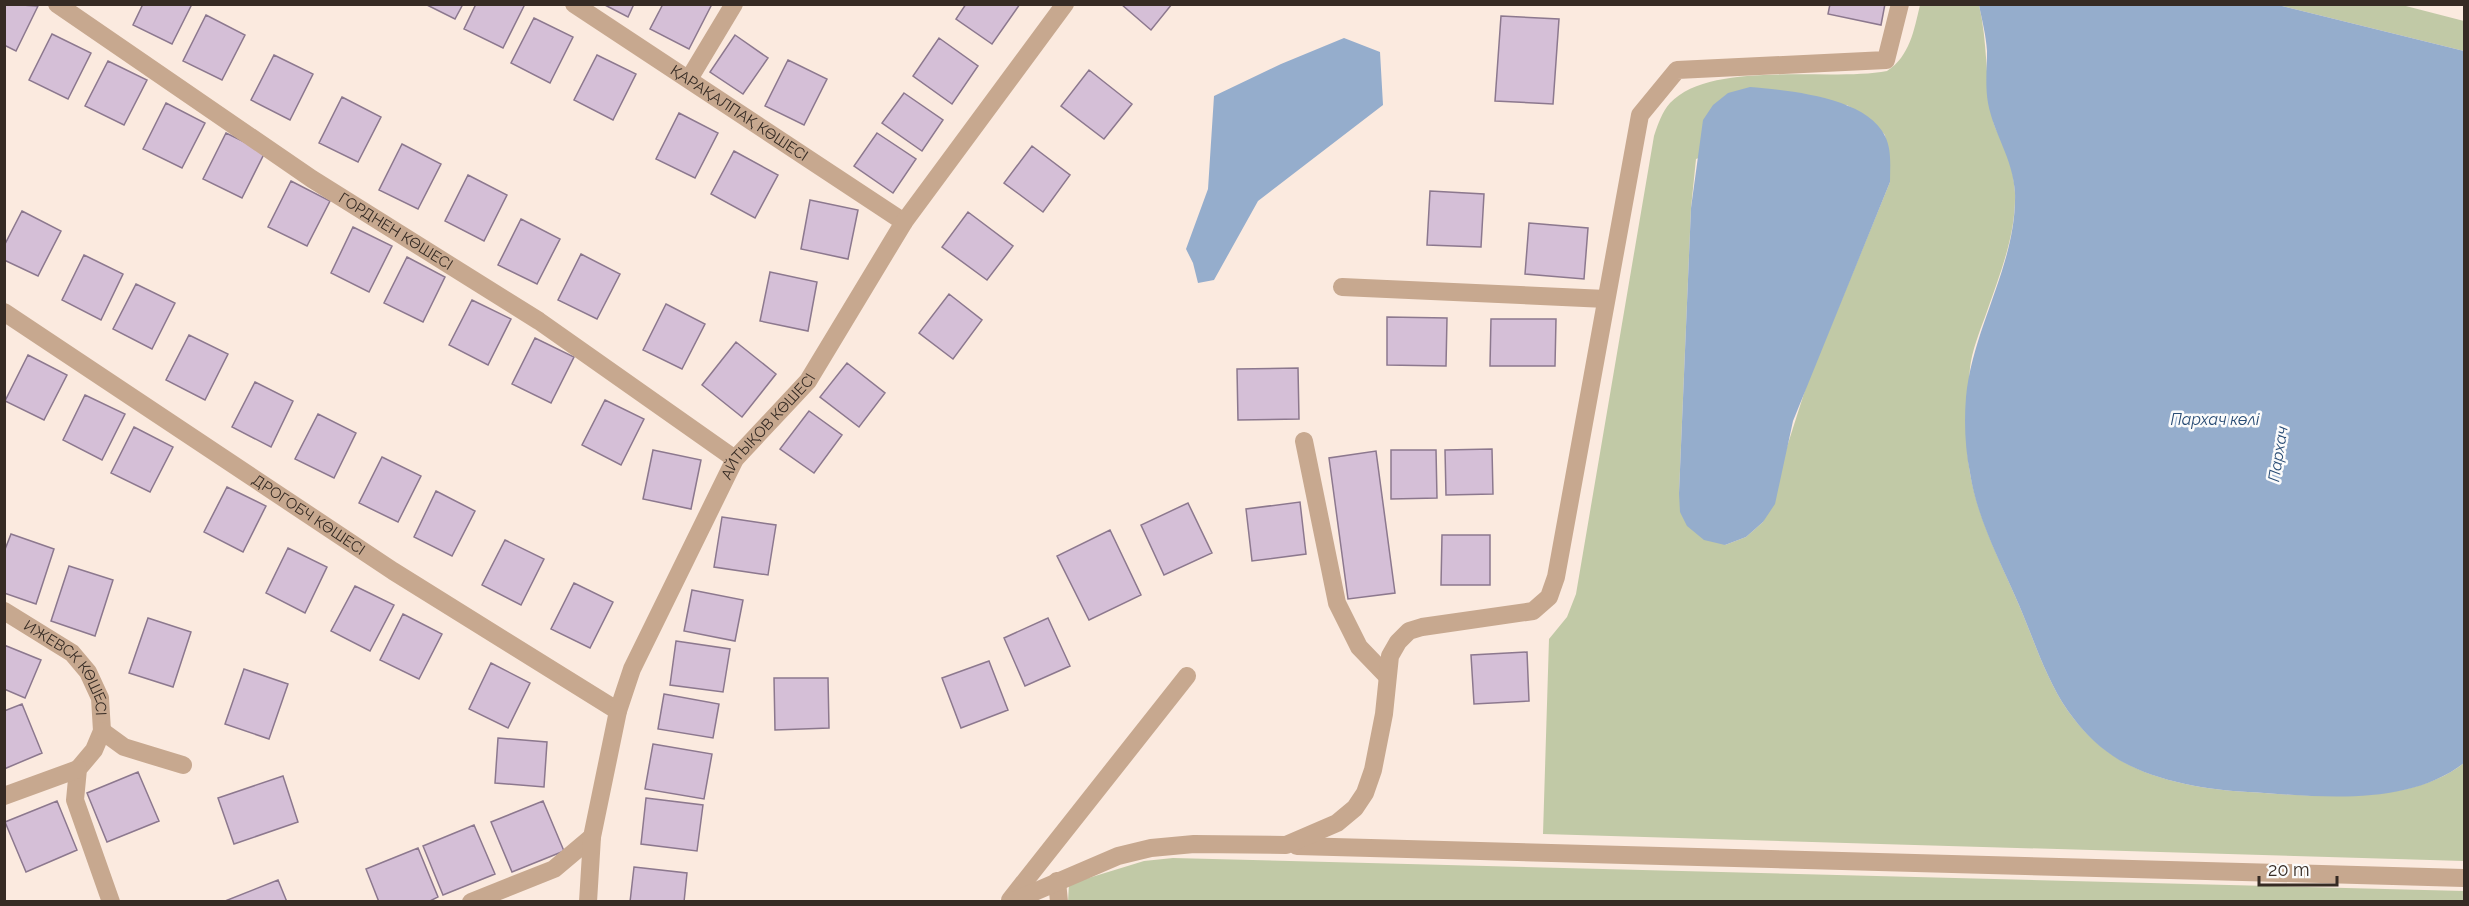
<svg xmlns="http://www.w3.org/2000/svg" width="2469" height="906" font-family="Raleway,sans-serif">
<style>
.green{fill:#c1c9a6;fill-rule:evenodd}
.water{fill:#95adcc}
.building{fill:#d5bfd7;stroke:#8c788e;stroke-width:1.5}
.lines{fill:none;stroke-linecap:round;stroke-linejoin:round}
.minor{stroke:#c7a88f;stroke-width:18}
.labels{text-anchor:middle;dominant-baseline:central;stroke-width:5;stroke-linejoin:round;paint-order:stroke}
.street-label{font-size:15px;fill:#362b24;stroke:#fbfbfb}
.water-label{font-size:16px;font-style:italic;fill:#284b74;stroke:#fbfbfb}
</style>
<rect width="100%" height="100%" fill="#fbeadf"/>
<path class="green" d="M1920,5H1979C1988,43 1985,81 1993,120C1995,130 2001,138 2005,147C2011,160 2014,178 2015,193C2016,237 1999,276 1985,317C1979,333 1972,351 1970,368C1967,403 1964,439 1970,473C1978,519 2001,563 2019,605C2034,640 2046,679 2068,711C2081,729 2096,744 2114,756C2148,780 2206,790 2248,792C2314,796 2410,806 2464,763V861L1543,834L1549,639L1567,617L1576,594L1654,136C1658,124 1662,112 1670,103C1712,59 1830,82 1887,71C1910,56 1914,30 1920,5ZM1847,105L1871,121L1885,135L1890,182L1807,384L1763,522L1746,537L1725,545L1679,493L1691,208L1696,159Z
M2278,5H2402L2464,21V51Z
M1173,858L2464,891V902H1068L1069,884L1144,861Z"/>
<path class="water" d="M1979,5H2278L2464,51V763C2406,808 2317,796 2248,792C2206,790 2148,780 2113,756C2095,744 2081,729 2068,711C2046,679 2034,640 2019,605C2001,563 1977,519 1970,473C1965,448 1964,422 1966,397C1973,326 2017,264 2015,193C2013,158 1994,135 1988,103C1985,85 1987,69 1987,51C1986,35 1982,20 1979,5Z
M1344,38L1380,52L1383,105L1258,201L1214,280L1198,283L1193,263L1186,249L1208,189L1214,96L1281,64Z
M1750,87C1787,90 1867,97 1885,136C1892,150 1890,167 1890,182L1793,421L1775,504L1763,522L1746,537L1725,545L1704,540L1687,526L1680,512L1679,493L1691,208L1703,120L1713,105L1728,93Z"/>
<path class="building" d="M4,4L38,6L16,51L4,45Z
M143,4H192L172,44L133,25Z
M425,4H463L455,19Z
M476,4H525L503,48L464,29Z
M603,4H634L628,17Z
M663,4H712L689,49L650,29Z
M966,4H1020L992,44L956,19Z
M1121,4H1172L1151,30Z
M1830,4H1885L1881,25L1828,14Z
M206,15L245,35L222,80L183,61Z
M1501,16L1559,19L1553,104L1495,101Z
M534,18L573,37L550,83L511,63Z
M52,34L91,53L68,99L29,80Z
M735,35L768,58L743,94L710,72Z
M939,38L978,66L952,104L913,76Z
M274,55L313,74L290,120L251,100Z
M597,55L636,74L613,120L574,100Z
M788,60L827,79L804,125L765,106Z
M108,61L147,80L124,125L85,106Z
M1089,70L1132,104L1104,139L1061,106Z
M904,93L943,120L922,151L882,123Z
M342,97L381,117L358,162L319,143Z
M166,103L205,123L182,168L143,149Z
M679,113L718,133L695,178L656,159Z
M226,133L265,152L242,198L203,179Z
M877,133L916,159L893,193L854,166Z
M402,144L441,164L418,209L379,190Z
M1032,146L1070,175L1043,212L1004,183Z
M734,151L778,175L755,218L711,194Z
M468,175L507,195L484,241L445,221Z
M291,181L330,201L307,246L268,227Z
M1430,191L1484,194L1481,247L1427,245Z
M810,200L858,210L848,259L801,249Z
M22,211L61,231L38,276L4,260V246Z
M968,212L1013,246L987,280L942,247Z
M521,219L560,239L537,284L498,265Z
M1529,223L1588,228L1584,279L1525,274Z
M353,227L392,246L369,292L331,273Z
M581,254L620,274L597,319L558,300Z
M84,255L123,274L101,320L62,300Z
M407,257L445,277L423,322L384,303Z
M770,272L817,282L808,331L760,321Z
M136,284L175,303L152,349L113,329Z
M949,294L982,320L953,359L919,333Z
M472,300L511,319L488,365L449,345Z
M666,304L705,324L682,369L643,350Z
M1387,317L1447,318L1446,366L1387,365Z
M1491,319H1556L1555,366H1490Z
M189,335L228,354L205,400L166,380Z
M535,338L574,357L551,403L512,384Z
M736,342L776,374L742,417L702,385Z
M28,355L67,375L44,420L5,401Z
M847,363L885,393L859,427L820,397Z
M1298,368L1299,419L1238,420L1237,369Z
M255,382L293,401L271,447L232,427Z
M85,395L125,414L102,460L63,440Z
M605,400L644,419L621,465L582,445Z
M809,411L842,435L814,473L780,449Z
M318,414L356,433L334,478L295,459Z
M134,427L173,447L150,492L111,473Z
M1492,449L1493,494L1446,495L1445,450Z
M653,450L701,460L691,509L643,499Z
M1391,450H1436L1437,498L1391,499Z
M1376,451L1395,593L1348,599L1329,458Z
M382,457L421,476L398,522L359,503Z
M227,487L266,506L243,552L204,532Z
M436,491L475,511L452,556L414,537Z
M1300,502L1306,554L1252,561L1246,509Z
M1188,503L1212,553L1164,575L1141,525Z
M722,517L776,525L768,575L714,567Z
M1110,530L1141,595L1089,620L1057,556Z
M11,534L54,549L36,604L4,593V552Z
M1442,535H1490V585H1441Z
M505,540L544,559L521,605L482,585Z
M288,548L327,567L305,613L266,593Z
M69,566L113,580L95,636L51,621Z
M574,583L613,602L590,648L551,629Z
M355,586L394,605L370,651L331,631Z
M692,590L743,600L735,641L684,631Z
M403,614L442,634L419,679L380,660Z
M148,618L191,632L173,687L129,673Z
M1048,618L1070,666L1025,686L1004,638Z
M676,641L730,649L723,692L670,685Z
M4,645L41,660L25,698L4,689Z
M1527,652L1529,701L1474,704L1471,655Z
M989,661L1008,710L961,728L942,678Z
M491,663L530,683L508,728L469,709Z
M244,669L288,684L269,739L225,724Z
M774,678H828L829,728L775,730Z
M664,694L719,704L713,738L658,729Z
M22,704L42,753L4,769V711Z
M498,738L547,742L544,787L495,783Z
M653,744L712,754L704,799L645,789Z
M138,772L159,821L107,842L87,793Z
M283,776L298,822L234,844L218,798Z
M646,798L703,805L697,851L641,844Z
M57,801L77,850L26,872L5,822Z
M543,801L564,851L512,872L491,822Z
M474,825L495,874L443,895L423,846Z
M418,848L438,897L428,902H379L366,869Z
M634,867L687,873L684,902H630Z
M278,880L287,902H225V901Z"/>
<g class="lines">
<g class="minor">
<path id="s1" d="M57,4L312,179L539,321L735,459"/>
<path id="s2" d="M574,4L904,222"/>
<path d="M689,79L734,4"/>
<path d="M1342,287L1606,299"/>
<path id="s3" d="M4,312L393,571L618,711"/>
<path d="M1304,441L1337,603L1359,647L1386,675"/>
<path id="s4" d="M4,611L72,653L88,672L100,698L102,731L94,750L78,769L75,800L111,902"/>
<path d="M102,731L124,747L183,765"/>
<path d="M4,796L78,769"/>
<path d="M1297,846L2464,878"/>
<path d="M1057,881L1059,902"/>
<path d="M1010,900L1187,676"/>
<path d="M471,902L554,869L592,837"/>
<path id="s5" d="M588,902L592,837L618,711L632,669L735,459L808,381L904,222L1065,4"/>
<path d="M1011,902L1118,856L1151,848L1194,844L1286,845L1337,823L1355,808L1365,793L1373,770L1384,714L1390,656L1398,642L1409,631L1422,627L1533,611L1549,597L1556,577L1640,115L1677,70L1886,60L1900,4"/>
</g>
</g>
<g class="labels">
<g class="street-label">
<text stroke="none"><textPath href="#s2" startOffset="198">ҚАРАҚАЛПАҚ КӨШЕСІ</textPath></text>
<text stroke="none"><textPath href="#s1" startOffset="408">ГОРДНЕН КӨШЕСІ</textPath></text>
<text stroke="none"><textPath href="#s5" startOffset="518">АЙТЫҚОВ КӨШЕСІ</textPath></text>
<text stroke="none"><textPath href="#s3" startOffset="366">ДРОГОБЧ КӨШЕСІ</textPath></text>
<text stroke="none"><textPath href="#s4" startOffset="88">ИЖЕВСК КӨШЕСІ</textPath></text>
</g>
<g class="water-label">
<text x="2215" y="419">Пархач көлі</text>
<text transform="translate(2278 454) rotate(-81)">Пархач</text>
</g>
</g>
<rect width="2469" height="906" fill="none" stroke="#362b24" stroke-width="12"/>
<path d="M2259 876v9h78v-9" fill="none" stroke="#362b24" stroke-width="3"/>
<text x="2268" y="876" font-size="18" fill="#362b24" stroke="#fbfbfb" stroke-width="4.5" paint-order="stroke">20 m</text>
</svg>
